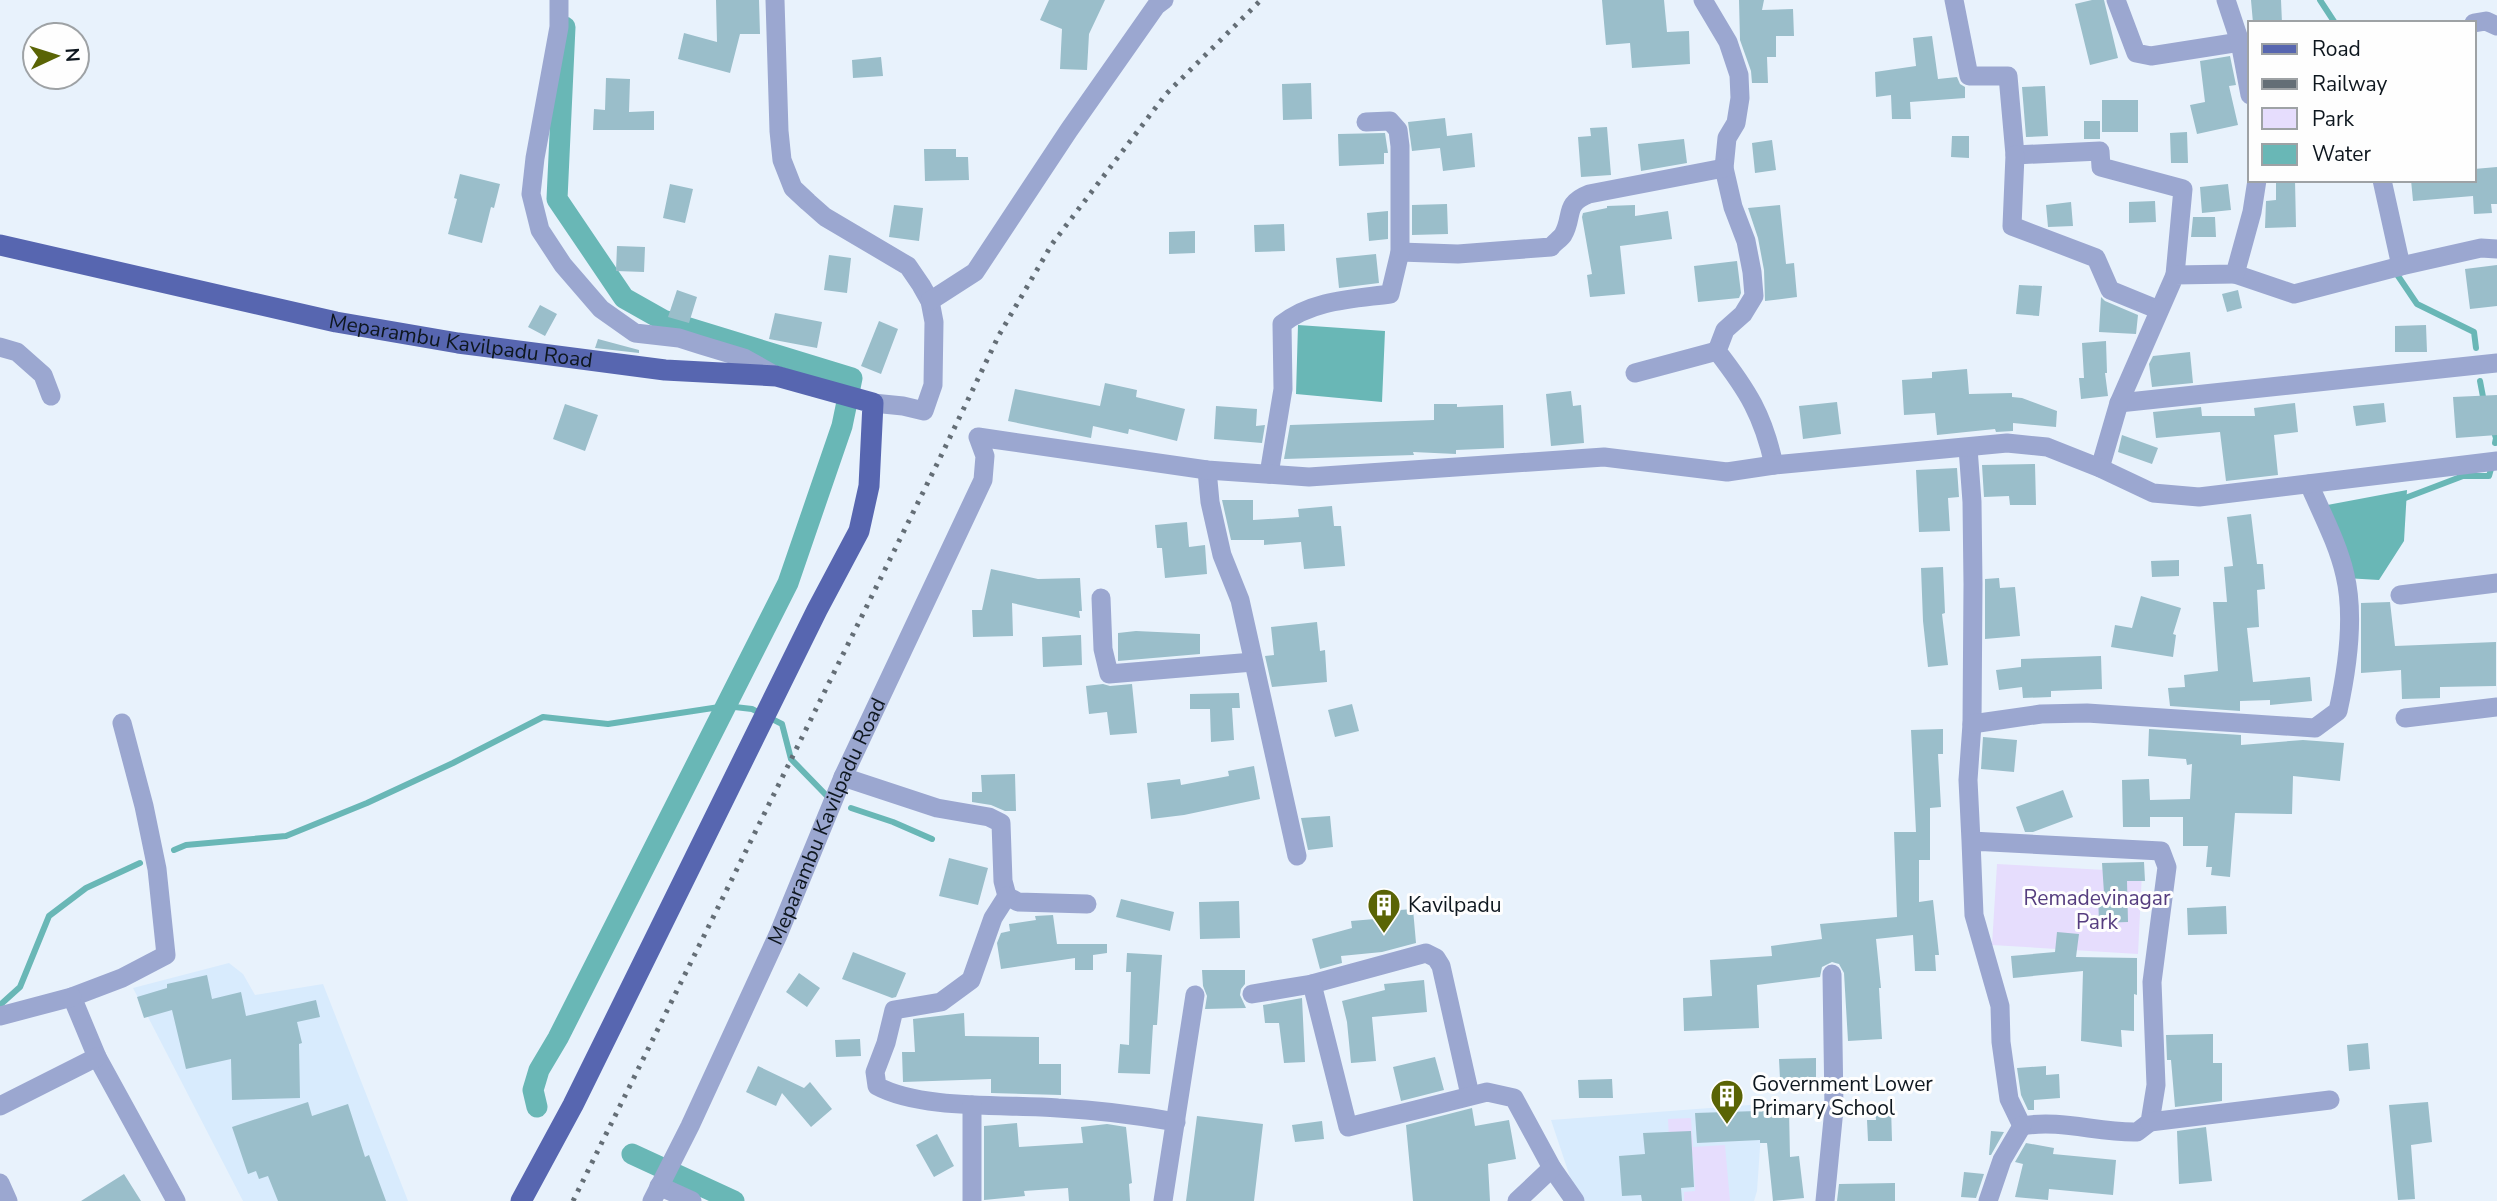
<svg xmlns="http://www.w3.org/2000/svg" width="2497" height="1201" font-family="'Nunito Sans',sans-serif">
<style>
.built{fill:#d8ebfd}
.green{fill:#e6ddfd}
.water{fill:#69b7b6}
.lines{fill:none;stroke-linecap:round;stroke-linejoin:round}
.stream{stroke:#69b7b6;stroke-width:6}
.canal{stroke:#69b7b6;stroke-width:21}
.building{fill:#9abeca}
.minor{stroke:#9ba7d0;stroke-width:19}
.major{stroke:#5766b0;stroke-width:21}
.rail{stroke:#646e76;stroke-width:5;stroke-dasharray:3.5 7;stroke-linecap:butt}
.labels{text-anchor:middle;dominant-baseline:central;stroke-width:6;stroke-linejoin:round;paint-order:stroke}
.street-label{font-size:21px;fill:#0e171f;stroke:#fefefe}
.park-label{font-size:21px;fill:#553d7f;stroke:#fefefe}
.poi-label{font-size:21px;fill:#0e171f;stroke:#fefefe;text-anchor:start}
</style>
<rect width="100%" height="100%" fill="#e8f2fc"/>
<path class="built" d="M229,963L243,974L255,995L323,984L408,1201H243L133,988Z
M1763,1104L1757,1191L1754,1201H1578L1551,1120Z"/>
<path class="green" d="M1997,864L2142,872L2138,954L1992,945Z
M1691,1118L1693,1147L1725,1145L1730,1201H1684V1192L1695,1191L1693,1156L1670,1157L1668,1119Z"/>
<path class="water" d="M1298,325L1385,331L1382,402L1296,394Z
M2407,490L2404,541L2379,580L2345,578L2322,506Z"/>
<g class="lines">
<path class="stream" d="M2320,0L2335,23
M2394,270L2417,304L2474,332L2476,348
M2480,381L2484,402
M2493,429L2496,438L2495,443
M2400,500L2463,476H2489L2491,469
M851,808L893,822L932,839
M174,850L186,845L286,836L367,803L453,763L543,717L608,724L726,706L752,709L782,724L791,759L827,796
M0,1005L20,987L49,916L86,888L140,863"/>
<path class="canal" d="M537,1107L533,1090L539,1070L558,1038L788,583L842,426L852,378L663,320L624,298L557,199L565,27
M632,1154L734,1201"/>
</g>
<path class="building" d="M716,0H759L760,34H740L730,73L678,59L684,33L717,42Z
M1049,0H1105L1089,34L1087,70L1060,69L1062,29L1040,20Z
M1602,0H1664L1667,32L1689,31L1690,64L1632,68L1630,43L1606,45Z
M1739,0H1764L1762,10L1793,9L1794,36H1776V57H1767L1768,83H1752L1751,71L1740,40Z
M2092,0H2104L2118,58L2090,65L2075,4Z
M2251,0H2281L2282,23H2253Z
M1932,36L1938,79L1957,77L1960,84L1965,87V98L1910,102L1911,119H1892L1891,95L1876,97L1875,72L1916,66L1913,38Z
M2230,56L2236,85L2229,86L2238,125L2197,134L2190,105L2205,102L2200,61Z
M881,57L883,76L853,78L852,60Z
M606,78L630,79L629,112L654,111V130H593L594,109L605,110Z
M1311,83L1312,119L1283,120L1282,84Z
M2045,86L2048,136L2026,137L2022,87Z
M2102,100H2138V132H2102Z
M1445,118L1447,136L1472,133L1475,167L1443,171L1440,148L1412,151L1408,122Z
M2084,121H2100V139H2084Z
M1607,127L1611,175L1581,177L1578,137L1591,136L1590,128Z
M2187,132L2188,163H2171L2170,133Z
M1385,133L1388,153H1384V164L1339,166L1338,134Z
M1952,136H1969V158L1951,157Z
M1684,139L1687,163L1641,171L1638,144Z
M1772,140L1776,170L1755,173L1752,143Z
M924,149H956V157H968L969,180L925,181Z
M2497,167V204H2491L2492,213L2474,214L2473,196L2413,201L2411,180H2474V169Z
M460,174L500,184L494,208L491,207L482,243L448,234L457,199L454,198Z
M2276,180H2295L2296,227L2265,228L2266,201L2276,200Z
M670,184L693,189L685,223L663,218Z
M2228,184L2231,210L2202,213L2200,187Z
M2155,201L2156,222L2129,223V202Z
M2071,202L2073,226L2048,227L2046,205Z
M1447,204L1448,234L1412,235V205Z
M894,205L923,208L919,241L889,237Z
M1635,205V216L1668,211L1672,239L1620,246L1625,294L1590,297L1587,275L1592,274L1582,217L1583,213L1607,208V206Z
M1780,205L1786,264L1794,263L1797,297L1765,301L1764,270L1758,238L1748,208Z
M1388,211V239L1369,241L1367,213Z
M2193,217H2215L2216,237H2191Z
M1284,224L1285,251L1255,252L1254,225Z
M1195,231V253L1169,254V232Z
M617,246L645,247L644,272L616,271Z
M1376,254L1379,283L1339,288L1336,258Z
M829,255L851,258L847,293L824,290Z
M1737,261L1741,293L1739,298L1698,302L1694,266Z
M2497,265V306L2470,309L2465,269Z
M2019,285L2042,286L2039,316L2016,314Z
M677,290L697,297L689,323L668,317Z
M2238,290L2242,308L2227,312L2222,294Z
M2101,297L2105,301L2138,315L2136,334L2099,332Z
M540,305L557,314L545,336L528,327Z
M775,313L822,322L817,348L769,339Z
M879,321L898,329L881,374L861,366Z
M2426,325L2427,352H2395V326Z
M598,339L639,350V353L595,348Z
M2106,341L2107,373H2105L2108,396L2081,399L2079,378H2084L2082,343Z
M2190,352L2193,383L2152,387L2149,364L2153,356Z
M1967,369L1969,394L2012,393V397L2022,398L2057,411L2056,427L2013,423V431L1996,432L1995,429L1937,435L1935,413L1904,415L1902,380L1932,378V372Z
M1105,383L1137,390L1136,397L1185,409L1177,441L1129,429L1128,434L1093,426L1091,438L1008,421L1015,389L1100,406Z
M1571,391L1573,406L1581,405L1584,443L1551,446L1546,394Z
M2497,395V435L2456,438L2453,397Z
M1837,402L1841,434L1803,439L1799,406Z
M2295,403L2298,432L2274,435L2278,475L2226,481L2220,432L2156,438L2153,412L2201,407L2202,416H2255L2254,408Z
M2384,403L2386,422L2356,426L2353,406Z
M565,404L598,415L585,451L553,439Z
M1434,404H1457V407L1503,405L1504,448L1456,450V454L1413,452L1414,455L1284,459L1290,425L1434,420Z
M1216,406L1257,409L1256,426L1265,425L1262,443L1214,439Z
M2122,435L2158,448L2152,464L2118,452Z
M2035,464L2036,505H2010L2009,496L1984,497L1982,465Z
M1957,468L1959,497L1948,498L1950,531L1919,532L1916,470Z
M1222,500H1253V520L1299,517L1298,509L1332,506L1334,526H1341L1345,566L1304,569L1301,542L1264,545V540H1231Z
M2251,514L2257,564H2263L2265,589L2257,590L2259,627L2247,628L2253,682L2310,677L2312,701L2270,705V700L2240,701V711L2170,706L2168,688L2185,687L2184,675L2218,671L2213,602H2227L2224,567L2233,566L2227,517Z
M1187,522L1189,547L1205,545L1207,574L1165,578L1162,548H1157L1155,525Z
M2179,560V576L2152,577L2151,561Z
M1943,567L1945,613L1942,614L1948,665L1928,667L1923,621L1921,568Z
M991,569L1038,579L1080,578L1082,611H1079L1080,618L1012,603L1013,636L973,637L972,610H982Z
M1999,578L2000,588L2015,587L2020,636L1985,639V579Z
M2141,596L2181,608L2173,634L2176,635L2173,657L2111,647L2115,625L2132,628Z
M2390,602L2395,646L2496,642V686L2440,687V698L2402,699L2401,670L2361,673V603Z
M1317,622L1320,651L1325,650L1327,682L1272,687L1265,656L1274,655L1271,627Z
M1136,631L1200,634V654L1118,661V633Z
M1081,635L1082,665L1043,667L1042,637Z
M2101,656L2102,689L2051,691V697L2023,698L2022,687L1999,690L1996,670L2021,667V659Z
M1103,684L1110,686L1132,684L1137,733L1110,735L1107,712L1089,714L1086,686Z
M1239,693L1240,708H1232L1234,740L1211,742L1210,709H1190V694Z
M1352,704L1359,731L1335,737L1328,710Z
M1943,729V754H1938L1941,807L1930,808V860H1919V902L1933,900L1939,955H1935L1936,971H1915L1913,935L1876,939L1881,988H1879L1882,1039L1848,1041L1844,973L1839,964L1832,962L1822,967L1820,977L1757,985L1759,1028L1684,1031L1683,998L1712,996L1710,960L1772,956L1771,946L1822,939L1820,924L1897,917L1894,832H1916L1911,730Z
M2149,729L2241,735V745L2303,740L2344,743L2340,781L2293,776L2292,814L2235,813L2230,877L2211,875L2212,867H2206L2208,846H2183V817H2150V827H2123L2122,780L2149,779L2150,800L2190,799L2192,764L2187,765L2186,759L2148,756Z
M1983,737L2017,740L2014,772L1981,769Z
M1254,766L1260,799L1184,815L1151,819L1147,783L1180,779L1181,785L1229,776L1228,771Z
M1015,774L1016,811H1005L991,805L972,802V792H982L981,775Z
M2063,790L2073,817L2033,832H2025L2016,807Z
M1330,816L1333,847L1308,850L1301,818Z
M949,858L988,868L978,905L939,896Z
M2144,862L2145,881H2127L2128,922L2099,923L2098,893H2104L2102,863Z
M1121,899L1174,912L1170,931L1116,917Z
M1239,901L1240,938L1200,939L1199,902Z
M2226,906L2227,934L2188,935L2187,908Z
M1413,909L1416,943L1382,952L1341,956L1342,963L1320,969L1312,939L1352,928L1351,921L1375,919L1374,912Z
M1053,915L1057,944H1107V953L1093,955V970H1075V958L1001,969L997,943L1001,933L1010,931L1009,924L1036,920L1035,916Z
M2057,932L2079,934L2076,957L2137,958V995L2134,994V1031L2121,1030L2122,1047L2081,1041L2083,971L2013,978L2011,956L2055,952Z
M853,952L906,973L896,997L892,998L842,979Z
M1127,953L1162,955L1157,1025H1153L1150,1074L1118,1073L1120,1044L1129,1045L1131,972H1126Z
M1202,970H1245V984L1241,989L1240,995L1246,1008L1205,1009L1207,996L1203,986Z
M799,973L820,988L807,1007L786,992Z
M207,975L212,999L241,992L246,1016L316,1000L320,1017L297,1022L302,1043L299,1044L300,1098L232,1100L231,1059L186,1069L172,1010L144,1018L137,997L167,988V984Z
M1424,980L1427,1012L1372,1017L1376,1061L1351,1063L1347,1022L1342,1001L1385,990L1384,984Z
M1302,998L1305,1062L1284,1063L1279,1023H1265L1263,1005Z
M964,1013L965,1036L1039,1037V1064H1061V1095L991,1093V1079L903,1082L902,1052H915L913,1019Z
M2213,1034V1063H2222V1101L2175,1107L2171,1060H2167L2166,1035Z
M860,1039L861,1056L836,1057L835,1040Z
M2368,1043L2370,1069L2349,1071L2347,1045Z
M1435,1057L1444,1090L1401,1101L1393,1067Z
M1816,1058V1078L1780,1079L1779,1059Z
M758,1066L804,1088L810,1082L832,1109L811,1127L782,1093L776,1106L746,1092Z
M2046,1066V1075L2059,1074L2060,1098L2034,1100V1110H2028L2021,1095L2017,1068Z
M1612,1079L1613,1098H1579L1578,1080Z
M308,1102L312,1116L348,1104L365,1157L369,1155L386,1201H278L268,1176L259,1179L256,1171L248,1174L232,1127Z
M2428,1102L2432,1142L2411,1145L2415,1199L2398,1200L2389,1105Z
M1875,1107H1891L1892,1141H1868L1867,1120H1876Z
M1472,1108L1475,1126L1509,1120L1516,1159L1488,1164L1490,1201H1413L1406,1125Z
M1789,1110L1790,1157L1799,1156L1804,1198L1773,1201L1767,1143H1760V1140L1697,1143L1695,1113Z
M1197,1116L1263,1124L1254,1201H1186Z
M1322,1121L1324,1139L1295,1142L1292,1125Z
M1017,1123L1019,1147L1083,1143L1081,1127L1107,1124L1126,1127L1132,1183L1129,1184L1130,1201H1069L1068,1188L1024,1191L1025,1196L984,1200V1126Z
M2206,1127L2212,1181L2179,1184L2177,1131Z
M1691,1131L1694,1187L1681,1188L1682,1201H1642L1641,1195L1622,1196L1619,1156L1645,1154L1643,1133Z
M1991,1131L2004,1132L1991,1155H1989Z
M937,1134L954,1166L934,1177L916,1145Z
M2026,1143L2054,1148L2053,1154L2116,1160L2113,1195L2049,1189L2048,1200L2015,1197L2023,1164L2015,1162Z
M1964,1172L1984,1174L1976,1198L1961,1197Z
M124,1174L141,1201H81Z
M1895,1183V1201H1837L1839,1184Z"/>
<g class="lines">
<g class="minor">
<path d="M559,0V27L535,158L531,194L540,230L563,265L601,309L635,333L679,338L701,345L744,358L776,376"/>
<path d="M775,0L779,131L782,160L793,188L808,202L825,217L908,266L921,285L930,301L934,322L933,385L924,411L903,406L873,403"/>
<path d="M1703,0L1728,42L1739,75L1740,98L1736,123L1727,138L1724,168L1733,207L1746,241L1752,272L1754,296L1743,314L1725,330L1717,351C1748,391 1763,415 1774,465"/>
<path d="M1954,0L1969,76H2008L2015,155L2100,151L2101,167L2183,189L2175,275"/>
<path d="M2116,0L2136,53L2151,56L2240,42"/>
<path d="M2226,0L2240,42L2250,95"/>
<path d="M2474,23L2486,21L2497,26"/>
<path d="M2015,155L2012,226L2096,258L2110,290L2159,310"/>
<path d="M2382,180L2401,266"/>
<path d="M1400,252L1458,254L1551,247C1554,243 1560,239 1563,235C1574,216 1563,204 1589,194L1724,168"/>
<path d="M2235,274L2294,294L2401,266L2481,248L2497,249"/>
<path d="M930,301L975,272L1069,130L1156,6L1164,0"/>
<path d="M0,347L17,352L43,375L51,396"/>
<path d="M1635,373L1717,351"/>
<path d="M2119,403L2497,363"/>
<path d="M1968,448L1972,502L1973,584L1972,724L1968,780L1971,841L2161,851L2167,867L2152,982L2156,1085L2150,1122L2137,1132C2098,1133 2061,1119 2022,1126L2009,1099L2001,1042L2000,1006L1974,915L1971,841"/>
<path d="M2100,468L2119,403L2175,275L2235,274L2252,212L2257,180"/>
<path d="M1207,470L1210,502L1222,555L1240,600L1297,856"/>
<path d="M1269,474L1283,389L1282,324C1312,300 1353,299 1390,294L1400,252V146L1398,130L1390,121L1366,122"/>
<path d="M2400,595L2497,583"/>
<path d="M1101,598L1103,649L1109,674L1253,662"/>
<path d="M2405,718L2497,707"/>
<path d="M122,723L144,806L157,869L166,955L122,978L72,997L97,1057L176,1201"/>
<path d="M1972,724L2041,714L2087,713L2315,728L2338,711C2347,670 2355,617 2345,575C2338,544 2322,514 2309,484"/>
<path d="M843,777L937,808L989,817L1001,823L1003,881L1007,896L1018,902L1087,904"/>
<path d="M1007,896L993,918L971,980L941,1002L894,1010L886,1043L875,1072L877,1086C921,1110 1006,1104 1058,1108C1097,1110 1137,1115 1176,1122"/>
<path d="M1312,984L1426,953L1436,958L1441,966L1470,1095"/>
<path d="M1252,994L1312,984L1348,1127L1487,1092L1514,1098L1552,1168L1575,1201"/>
<path d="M0,1016L72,997"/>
<path d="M0,1106L97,1057"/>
<path d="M2150,1122L2330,1100"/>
<path d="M0,1183L8,1201"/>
<path d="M659,1186L692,1201"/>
<path id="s1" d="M652,1201L690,1126L778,935L843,777L983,480L985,456L978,437L1207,470L1309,477L1604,457L1727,472L1774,465L2007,443L2047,447L2100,468L2153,493L2199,497L2497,461"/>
<path d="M972,1201V1105"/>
<path d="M1163,1201L1195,995"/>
<path d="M1517,1201L1552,1168"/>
<path d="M1825,1201L1834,1109L1832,974"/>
<path d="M1988,1201L2002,1160L2022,1126"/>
</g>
<path class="major" id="s2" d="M0,245L336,322L458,343L665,370L776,376L873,403L869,486L859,531L817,610L573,1105L521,1201"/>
<path class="rail" d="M573,1201L939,460L999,335L1052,244L1166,94L1261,0"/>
</g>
<defs>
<symbol id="building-pin" viewBox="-11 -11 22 30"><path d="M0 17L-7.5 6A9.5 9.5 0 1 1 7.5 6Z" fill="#5a6405" stroke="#fefefe"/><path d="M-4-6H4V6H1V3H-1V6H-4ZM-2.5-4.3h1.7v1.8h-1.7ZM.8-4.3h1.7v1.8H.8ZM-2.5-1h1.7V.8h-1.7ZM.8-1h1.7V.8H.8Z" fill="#fff"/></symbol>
</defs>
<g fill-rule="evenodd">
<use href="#building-pin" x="1365" y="886" width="38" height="52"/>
<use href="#building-pin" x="1708" y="1077" width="38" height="52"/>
</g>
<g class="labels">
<g class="street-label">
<text stroke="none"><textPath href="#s2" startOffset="471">Meparambu Kavilpadu Road</textPath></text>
<text stroke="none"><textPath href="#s1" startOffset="418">Meparambu Kavilpadu Road</textPath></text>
</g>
<g class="park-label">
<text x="2097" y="898">Remadevinagar<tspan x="2097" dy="24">Park</tspan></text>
</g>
<g class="poi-label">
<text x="1408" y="905">Kavilpadu</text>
<text x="1752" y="1084">Government Lower<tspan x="1752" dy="24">Primary School</tspan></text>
</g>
</g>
<rect x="2248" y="21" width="228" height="161" fill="#fefefe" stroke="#9ea2a5" stroke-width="2"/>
<rect x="2262" y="44" width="35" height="10" fill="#5766b0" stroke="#9ea2a5" stroke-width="2"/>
<text x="2312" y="56" font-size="21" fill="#0e171f">Road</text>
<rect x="2262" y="79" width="35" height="10" fill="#646e76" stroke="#9ea2a5" stroke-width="2"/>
<text x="2312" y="91" font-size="21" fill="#0e171f">Railway</text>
<rect x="2262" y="108" width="35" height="21" fill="#e6ddfd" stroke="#9ea2a5" stroke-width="2"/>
<text x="2312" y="126" font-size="21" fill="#0e171f">Park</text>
<rect x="2262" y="144" width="35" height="21" fill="#69b7b6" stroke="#9ea2a5" stroke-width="2"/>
<text x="2312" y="161" font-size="21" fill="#0e171f">Water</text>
<g transform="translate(56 56) rotate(86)"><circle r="33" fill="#fefefe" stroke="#9ea2a5" stroke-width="2"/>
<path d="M0-5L12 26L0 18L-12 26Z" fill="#5a6405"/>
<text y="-10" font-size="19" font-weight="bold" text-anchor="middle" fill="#0e171f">N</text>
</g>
</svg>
